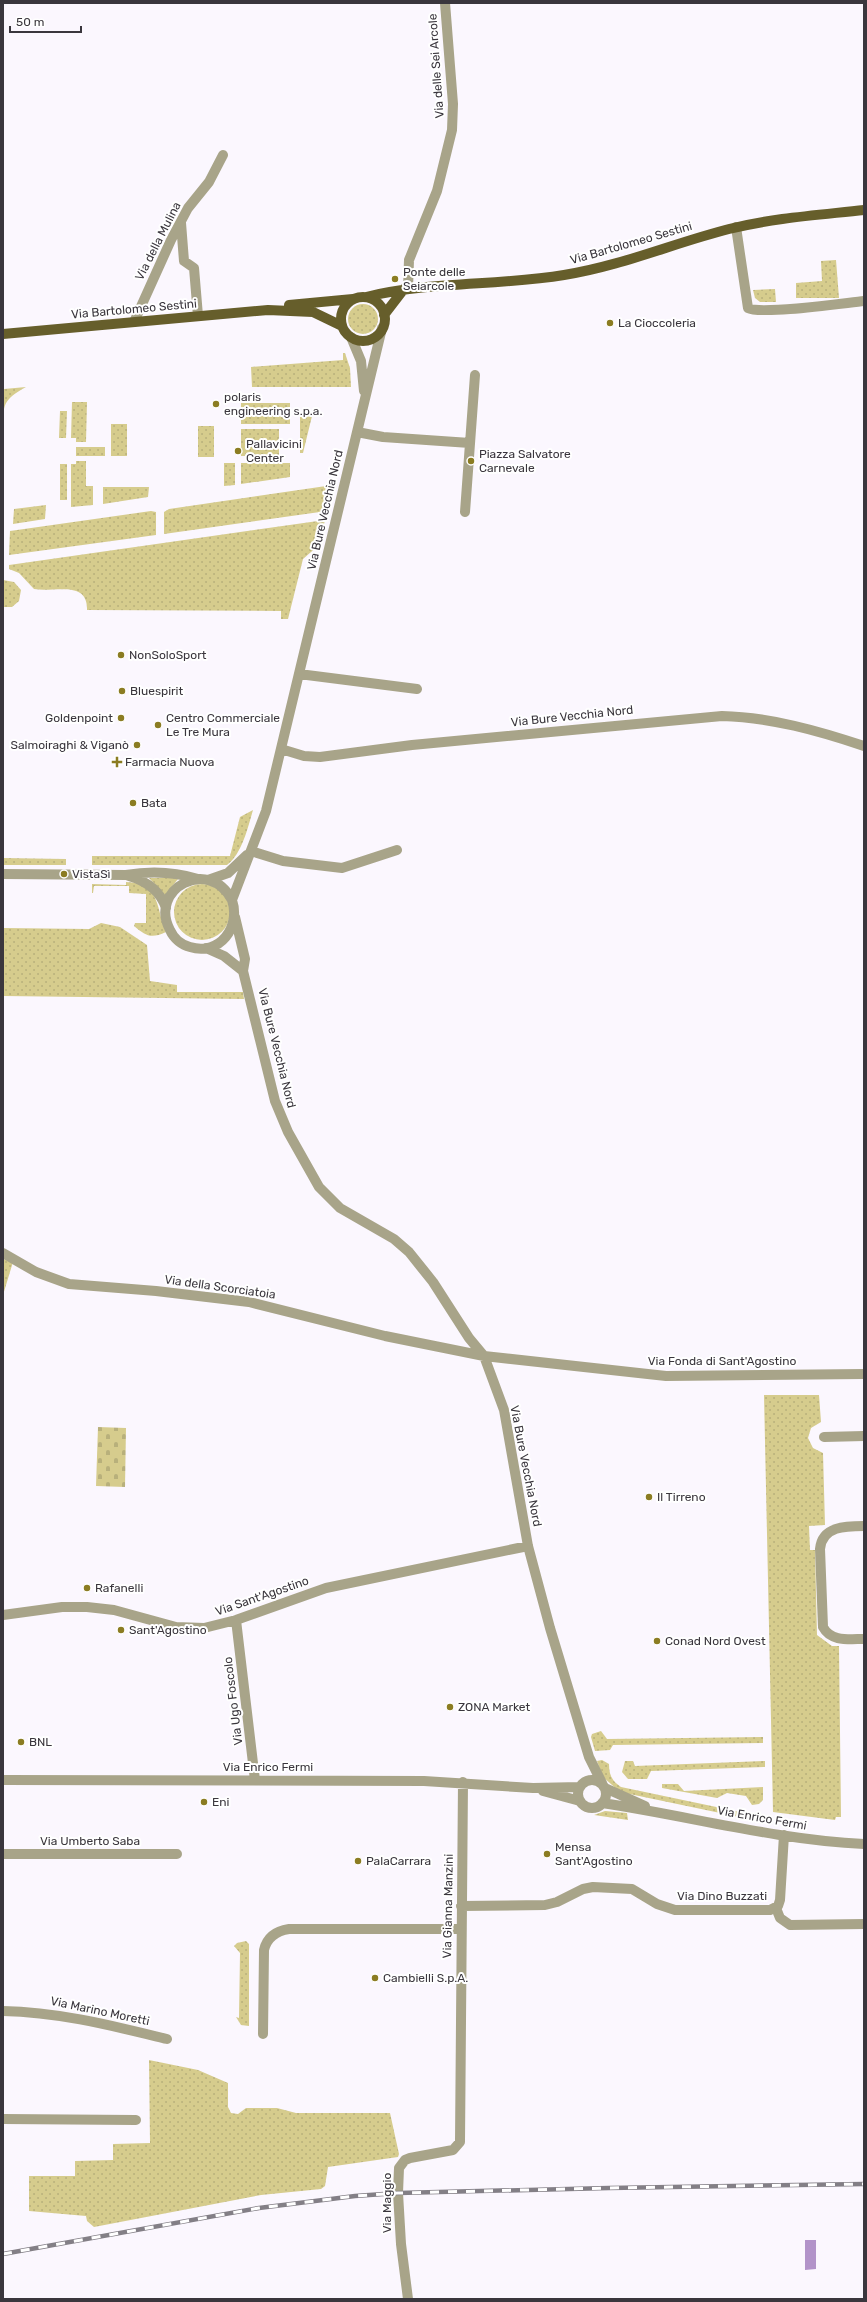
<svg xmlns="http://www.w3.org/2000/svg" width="867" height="2302" font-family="Rubik,sans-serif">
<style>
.green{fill:url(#green-dots)}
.cemetery{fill:url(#cemetery-stones)}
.water{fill:#b293c9}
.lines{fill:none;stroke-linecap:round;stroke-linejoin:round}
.minor{stroke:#a8a489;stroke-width:10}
.major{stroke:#665e2b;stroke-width:10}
.rail-casing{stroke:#837f86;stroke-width:4.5}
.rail{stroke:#fff;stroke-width:3;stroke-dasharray:9;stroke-linecap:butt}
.poi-dot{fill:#8b7c22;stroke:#fff;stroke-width:1.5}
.labels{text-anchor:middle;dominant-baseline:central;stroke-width:4;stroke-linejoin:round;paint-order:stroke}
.street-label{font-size:12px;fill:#3a363d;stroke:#fff}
.poi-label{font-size:12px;fill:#3a363d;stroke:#fff;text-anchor:start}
</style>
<defs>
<pattern id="green-dots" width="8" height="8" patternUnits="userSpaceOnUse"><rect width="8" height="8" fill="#d6cc8d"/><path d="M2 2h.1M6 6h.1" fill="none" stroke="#b8b07b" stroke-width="1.8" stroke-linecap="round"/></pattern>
<pattern id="cemetery-stones" width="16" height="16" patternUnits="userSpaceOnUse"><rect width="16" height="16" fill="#d6cc8d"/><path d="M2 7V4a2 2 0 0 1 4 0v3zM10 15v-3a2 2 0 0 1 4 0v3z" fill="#b8b07b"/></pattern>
</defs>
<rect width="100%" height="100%" fill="#fbf7fe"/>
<path class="green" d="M836,260L839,298H796V283L822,281L821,261Z
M775,289L776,302H760L755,298L753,290Z
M348 319a15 15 0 1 1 30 0a15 15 0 1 1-30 0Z
M343,353H345L350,368L351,387H252L251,367L343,360Z
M3,379L4,389L26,387C3,400 3,404 3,429Z
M72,402H87L86,442H76V438H71Z
M241,403H290V424H241Z
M60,411H67L66,438H59Z
M300,416H312L303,453H300Z
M111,424H127V456H111Z
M198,426H214V457H198Z
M241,429H279V456H241Z
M76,447H105V456H76Z
M76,461H86V486H93V505L71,507V464H76Z
M224,463H235V485L224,486Z
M241,463H290V477L241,484Z
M60,464H67V500H60Z
M333,485L327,511L164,534V512L169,509Z
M103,487H149L148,497L103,504Z
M46,505L45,519L13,524L14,509Z
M151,511L156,512V535L9,555L10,531Z
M325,520L319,545L303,559L288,619H281V611L87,610C88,579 53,593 34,589L19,573L9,569V565Z
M3,580L14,582L21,590L19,601L12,607H3Z
M253,810C248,827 242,854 227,865H92V856H230L240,817Z
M3,858L66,859V865H3Z
M149,878H178V879L165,895Z
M126,882C162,883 156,911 166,932C151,939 146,936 134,926L135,923H146V894L129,893V886H94L93,893H92V884L126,885Z
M174 912a28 28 0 1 1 56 0a28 28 0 1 1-56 0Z
M101,923L120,927L147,945L150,981L177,985V992H243L244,999L3,996V928L89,929Z
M3,1259L13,1262L3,1295Z
M764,1395H819L821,1422L811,1428L808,1438L813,1448L823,1453L825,1525L809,1526L810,1550H815L817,1635L832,1646H839L841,1817H836L835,1820L773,1812Z
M601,1731L607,1739L763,1737V1743L613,1745L610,1750L595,1751L591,1737L592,1734Z
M602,1760L609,1764C609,1775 612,1781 621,1787L745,1813L744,1818L620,1792L603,1777L597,1761Z
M625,1761H633L635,1766L765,1761V1767L651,1771L647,1779H628L622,1772Z
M662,1784H678L684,1791L763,1787V1800L759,1804L752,1805L746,1796L727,1793L717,1798L662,1788Z
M605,1811L627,1813L628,1820L594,1815Z
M246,1941L249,1944V2026L241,2025L236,2017L239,2018L240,1953L234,1946L237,1943Z
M149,2060L198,2070L228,2083V2107L231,2113L238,2114L246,2108H277L296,2113H390L399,2154L398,2157L328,2167L325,2186L321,2189L261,2195L94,2227L87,2221L86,2216L29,2211V2176H75V2161L113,2160V2144L150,2143Z"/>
<path class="cemetery" d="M98,1427L126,1428L125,1487L96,1486Z"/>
<path class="water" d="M805,2240H816V2269L805,2270Z"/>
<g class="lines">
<path class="minor" d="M181,223L184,261L194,268L198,316
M736,227L748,308C761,315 844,303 864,301
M408,288L409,260L437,191L452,130L453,104L445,3
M134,322L171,240L188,208L209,182L223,155
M351,337L361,361L364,391
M357,432L383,437L470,443
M465,512L475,375
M299,674L417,689
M281,749L304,756L320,757L412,745L722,716C770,717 819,731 864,746
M251,851L283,861L342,868L397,850
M3,874L126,875C149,871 175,872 198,879
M129,876C146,881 160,890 166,908
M208,880L228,873L247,855
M232,900C209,856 148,889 170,930C174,939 182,945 190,947C220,956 241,927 232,900L266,811L382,328
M235,917L245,959L243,971L275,1101L288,1132L319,1187L340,1208L394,1239L409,1252L433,1282L469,1338L484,1356L504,1410L528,1546L550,1628L589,1757L602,1783
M206,948L224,956L243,971
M3,1253L36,1272L69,1284L156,1291L249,1302L385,1336L484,1356L666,1376L864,1374
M824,1437L864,1436
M864,1526C846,1526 822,1526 820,1549L823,1627C831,1642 849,1639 864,1639
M3,1615L62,1607H87L114,1610L176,1627L204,1628L236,1620L326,1588L528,1546
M236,1620L255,1780
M578 1794a14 14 0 1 1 28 0a14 14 0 1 1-28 0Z
M3,1780L424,1781L533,1788L580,1787
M605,1788L645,1806
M543,1791L580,1801
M602,1803C690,1816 776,1840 864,1844
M3,1854H177
M461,1906L545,1905L557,1902L583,1889L593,1887L632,1889L657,1904L675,1910H770L778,1906L780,1900L784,1835
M776,1908L780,1918L790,1925L864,1924
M3,2011C59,2012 113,2026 167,2039
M263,2034L264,1950C267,1937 276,1931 289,1929H460
M3,2119L136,2120
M408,2299L401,2244L398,2193L399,2168L405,2160L410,2158L453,2150L460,2142L463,1782"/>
<path class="major" d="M366,297C432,281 497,286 564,275C621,266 674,243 729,229C773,218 819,215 864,210
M341 319a22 22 0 1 1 44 0a22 22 0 1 1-44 0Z
M289,305L353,299
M384,315L404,289
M3,334L268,310L313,312L342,326"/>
<defs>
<path id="rail" d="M3,2254L259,2208L355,2196L398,2193L609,2188L864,2184"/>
</defs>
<use href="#rail" class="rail-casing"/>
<use href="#rail" class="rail"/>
</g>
<g class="poi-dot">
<circle cx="395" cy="279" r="4"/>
<circle cx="610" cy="323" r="4"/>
<circle cx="216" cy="404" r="4"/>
<circle cx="238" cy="451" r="4"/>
<circle cx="471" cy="461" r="4"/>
<circle cx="121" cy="655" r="4"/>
<circle cx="122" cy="691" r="4"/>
<circle cx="121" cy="718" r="4"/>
<circle cx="158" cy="725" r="4"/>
<circle cx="137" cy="745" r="4"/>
<path d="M115 756h4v4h4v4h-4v4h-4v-4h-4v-4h4z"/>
<circle cx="133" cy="803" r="4"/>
<circle cx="64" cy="874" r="4"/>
<circle cx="649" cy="1497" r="4"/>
<circle cx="87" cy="1588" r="4"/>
<circle cx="121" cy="1630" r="4"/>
<circle cx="657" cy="1641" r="4"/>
<circle cx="450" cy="1707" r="4"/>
<circle cx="21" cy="1742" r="4"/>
<circle cx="204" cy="1802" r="4"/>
<circle cx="547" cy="1854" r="4"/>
<circle cx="358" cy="1861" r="4"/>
<circle cx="375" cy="1978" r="4"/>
</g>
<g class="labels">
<g class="street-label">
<text transform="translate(436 66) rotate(-94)">Via delle Sei Arcole</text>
<text transform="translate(158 241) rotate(-63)">Via della Mulina</text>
<text transform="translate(631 243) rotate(-16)">Via Bartolomeo Sestini</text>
<text transform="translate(134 309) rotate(-5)">Via Bartolomeo Sestini</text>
<text transform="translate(325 510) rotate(-77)">Via Bure Vecchia Nord</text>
<text transform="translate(572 716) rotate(-6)">Via Bure Vecchia Nord</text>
<text transform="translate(277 1048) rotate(76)">Via Bure Vecchia Nord</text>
<text transform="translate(220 1287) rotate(8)">Via della Scorciatoia</text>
<text x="722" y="1361">Via Fonda di Sant'Agostino</text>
<text transform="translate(526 1466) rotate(79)">Via Bure Vecchia Nord</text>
<text transform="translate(262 1596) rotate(-19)">Via Sant'Agostino</text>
<text transform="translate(233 1701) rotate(-97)">Via Ugo Foscolo</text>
<text x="268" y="1767">Via Enrico Fermi</text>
<text transform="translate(762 1818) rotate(10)">Via Enrico Fermi</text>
<text x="90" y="1841">Via Umberto Saba</text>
<text x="722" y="1896">Via Dino Buzzati</text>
<text transform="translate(448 1906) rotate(-89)">Via Gianna Manzini</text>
<text transform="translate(100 2011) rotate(12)">Via Marino Moretti</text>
<text transform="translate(387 2203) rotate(-90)">Via Maggio</text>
</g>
<g class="poi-label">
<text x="403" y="272">Ponte delle<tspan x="403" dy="14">Seiarcole</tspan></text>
<text x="618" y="323">La Cioccoleria</text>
<text x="224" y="397">polaris<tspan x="224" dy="14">engineering s.p.a.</tspan></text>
<text x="246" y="444">Pallavicini<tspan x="246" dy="14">Center</tspan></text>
<text x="479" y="454">Piazza Salvatore<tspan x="479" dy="14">Carnevale</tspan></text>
<text x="129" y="655">NonSoloSport</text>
<text x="130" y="691">Bluespirit</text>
<text x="113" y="718" text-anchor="end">Goldenpoint</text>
<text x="166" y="718">Centro Commerciale<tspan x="166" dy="14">Le Tre Mura</tspan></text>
<text x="129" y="745" text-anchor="end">Salmoiraghi &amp; Viganò</text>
<text x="125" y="762">Farmacia Nuova</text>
<text x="141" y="803">Bata</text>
<text x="72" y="874">VistaSì</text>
<text x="657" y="1497">Il Tirreno</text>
<text x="95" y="1588">Rafanelli</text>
<text x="129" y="1630">Sant'Agostino</text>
<text x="665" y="1641">Conad Nord Ovest</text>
<text x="458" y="1707">ZONA Market</text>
<text x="29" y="1742">BNL</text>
<text x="212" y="1802">Eni</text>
<text x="555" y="1847">Mensa<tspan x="555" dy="14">Sant'Agostino</tspan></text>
<text x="366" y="1861">PalaCarrara</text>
<text x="383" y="1978">Cambielli S.p.A.</text>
</g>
</g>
<rect width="867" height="2302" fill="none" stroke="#3a363d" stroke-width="8"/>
<path d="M10 26v6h71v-6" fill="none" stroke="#3a363d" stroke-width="2"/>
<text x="16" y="26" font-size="12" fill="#3a363d" stroke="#ffffff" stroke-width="3" paint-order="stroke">50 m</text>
</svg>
